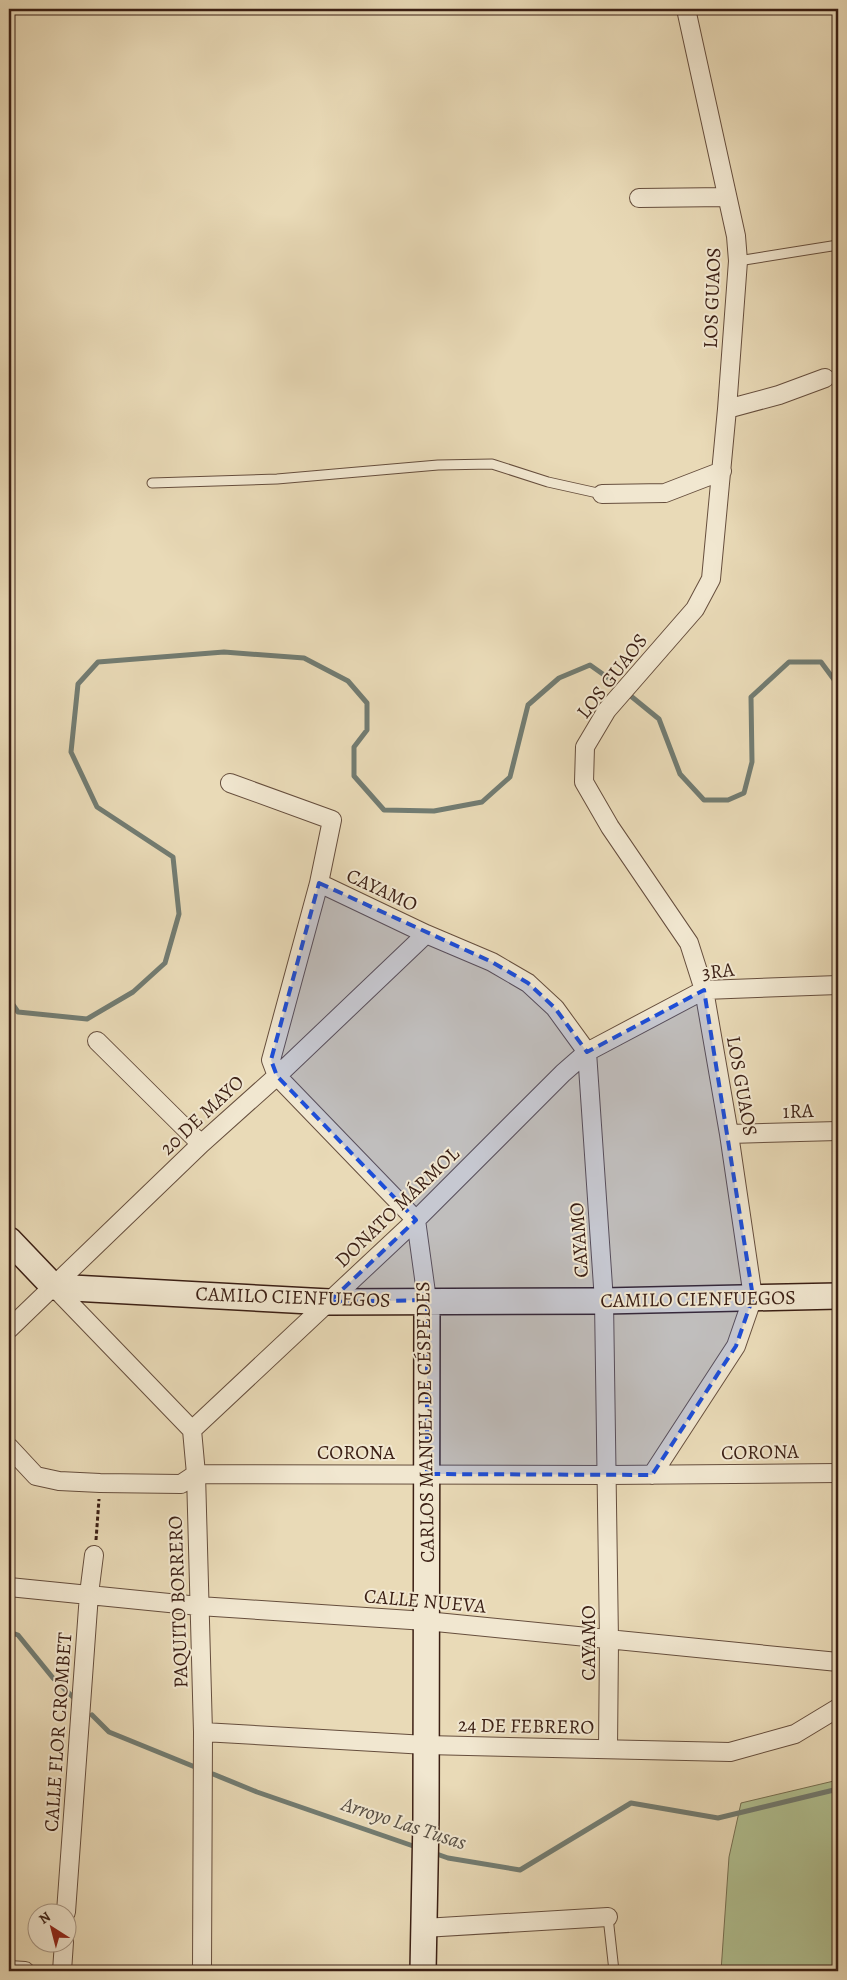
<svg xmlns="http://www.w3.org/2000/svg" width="847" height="1980" font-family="Alegreya,serif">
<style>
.green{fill:#b1c192;stroke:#767053}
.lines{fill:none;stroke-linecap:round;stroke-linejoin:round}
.stream{stroke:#727c72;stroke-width:5}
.lane-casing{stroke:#664e3d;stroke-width:11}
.street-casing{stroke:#664e3d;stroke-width:20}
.secondary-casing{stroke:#3b1f14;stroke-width:28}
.path{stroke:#3b1f14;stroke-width:3;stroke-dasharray:4 2.5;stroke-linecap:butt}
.lane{stroke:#f1e7d0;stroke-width:9}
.street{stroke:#f1e7d0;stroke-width:18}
.secondary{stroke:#f1e7d0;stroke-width:25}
.marked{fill:#1d4ed8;fill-opacity:0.2;stroke:#1d4ed8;stroke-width:4;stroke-dasharray:10 6;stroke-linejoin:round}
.labels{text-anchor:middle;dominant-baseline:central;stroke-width:4;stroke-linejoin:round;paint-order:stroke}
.street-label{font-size:20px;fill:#3b1f14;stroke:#f1e7d0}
.water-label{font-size:21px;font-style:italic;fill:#574e43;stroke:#f1e7d0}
</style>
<rect width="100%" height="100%" fill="#e9dab7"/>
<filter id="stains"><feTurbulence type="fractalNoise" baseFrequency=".004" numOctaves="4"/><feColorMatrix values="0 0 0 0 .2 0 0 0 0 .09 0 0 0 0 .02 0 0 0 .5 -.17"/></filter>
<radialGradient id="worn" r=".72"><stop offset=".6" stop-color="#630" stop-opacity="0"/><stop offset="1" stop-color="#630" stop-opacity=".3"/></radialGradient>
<path class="green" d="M838,1780V1971H721L729,1857L741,1803Z"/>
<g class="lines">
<path class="stream" d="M632,697L659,719L680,774L704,800H728L744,793L752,762L751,697L789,662H821L838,685
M9,999L18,1012L87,1019L133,992L165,963L179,914L173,857L97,807L71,752L78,684L98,662L224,652L304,658L348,681L367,703V730L354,747V776L384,810L434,811L482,802L510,777L528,705L559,678L590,665L614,682
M9,1632L18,1635L53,1678L76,1700
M92,1715L109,1732L195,1767
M213,1774L257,1792L419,1848
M431,1852L448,1858L520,1870L631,1803L718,1818L838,1789"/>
<defs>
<path id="lane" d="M738,261L838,245
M152,483L277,479L438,465L492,464L548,482L602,494
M608,1917L614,1971"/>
<path id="street" d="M639,198L727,197
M727,409L779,395L825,378
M602,494L665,493L722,471
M230,783L332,820L319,883L271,1060L277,1076L416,1220L427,1300
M319,883L426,934L492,962L528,983L555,1008L587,1052L604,1301L609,1641L608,1749
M97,1041L201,1144
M729,1134L838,1131
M54,1287L192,1430L196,1474L203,1732L202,1971
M9,1329L201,1144L277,1076L426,934
M192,1430L416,1220L563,1073L587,1052L704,990L838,985
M9,1447L36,1476L59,1481L100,1483L181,1484L196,1474L608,1475L838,1473
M652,1475L736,1346L753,1297L729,1134L704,990L689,943L610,827L584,782L585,747L607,710L695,609L711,579L727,409L738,261L736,236L686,9
M9,1587L199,1606L426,1621L838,1662
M203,1732L426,1745L730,1752L795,1734L838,1708
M66,1912L89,1594L94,1555
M424,1928L608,1917
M9,1970L25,1971
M62,1971L64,1942"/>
<path id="secondary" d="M9,1240L54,1287L329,1302L604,1301L838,1296
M423,1971L426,1818L427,1300"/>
</defs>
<use href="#lane" class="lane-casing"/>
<use href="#street" class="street-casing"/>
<use href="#secondary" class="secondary-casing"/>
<path class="path" d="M96,1540L99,1499"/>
<use href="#lane" class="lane"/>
<use href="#street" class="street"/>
<use href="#secondary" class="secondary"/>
</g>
<path class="marked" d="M319,883L492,962L528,983L555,1008L587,1052L704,990L753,1297L736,1346L652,1475L427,1474V1300L329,1302L416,1220L277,1076L271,1060Z"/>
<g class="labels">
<g class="street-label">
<text transform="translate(712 298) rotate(-88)">LOS GUAOS</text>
<text transform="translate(612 676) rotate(-52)">LOS GUAOS</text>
<text transform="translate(382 890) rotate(25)">CAYAMO</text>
<text transform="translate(718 971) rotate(-7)">3RA</text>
<text transform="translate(742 1086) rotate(80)">LOS GUAOS</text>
<text transform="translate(798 1111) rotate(-2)">1RA</text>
<text transform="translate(202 1115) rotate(-43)">20 DE MAYO</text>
<text transform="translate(397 1207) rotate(-44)">DONATO MÁRMOL</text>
<text transform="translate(579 1240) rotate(-94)">CAYAMO</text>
<text transform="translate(293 1297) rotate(2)">CAMILO CIENFUEGOS</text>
<text transform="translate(698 1299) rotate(-1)">CAMILO CIENFUEGOS</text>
<text transform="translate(425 1422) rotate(-91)">CARLOS MANUEL DE CÉSPEDES</text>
<text x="356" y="1452">CORONA</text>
<text transform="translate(760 1452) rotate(-1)">CORONA</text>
<text transform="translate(425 1601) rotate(5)">CALLE NUEVA</text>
<text transform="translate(178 1602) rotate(-92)">PAQUITO BORRERO</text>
<text transform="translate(588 1643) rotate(-90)">CAYAMO</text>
<text transform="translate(526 1726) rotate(1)">24 DE FEBRERO</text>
<text transform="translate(58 1732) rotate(-86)">CALLE FLOR CROMBET</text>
</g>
<g class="water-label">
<text transform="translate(404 1823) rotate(18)">Arroyo Las Tusas</text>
</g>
</g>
<rect width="847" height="1980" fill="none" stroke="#e9dab7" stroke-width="30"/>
<rect x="10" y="10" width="827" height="1960" fill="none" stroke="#3b1f14" stroke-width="2.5"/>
<rect x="15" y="15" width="817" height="1950" fill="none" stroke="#3b1f14"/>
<g transform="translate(52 1928) rotate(324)"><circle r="24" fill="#f1e7d0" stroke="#a89785"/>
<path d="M0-4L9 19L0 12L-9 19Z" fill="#8f2418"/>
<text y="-8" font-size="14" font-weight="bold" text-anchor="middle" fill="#3b1f14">N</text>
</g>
<rect width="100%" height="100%" filter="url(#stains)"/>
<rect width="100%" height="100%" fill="url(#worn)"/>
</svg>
